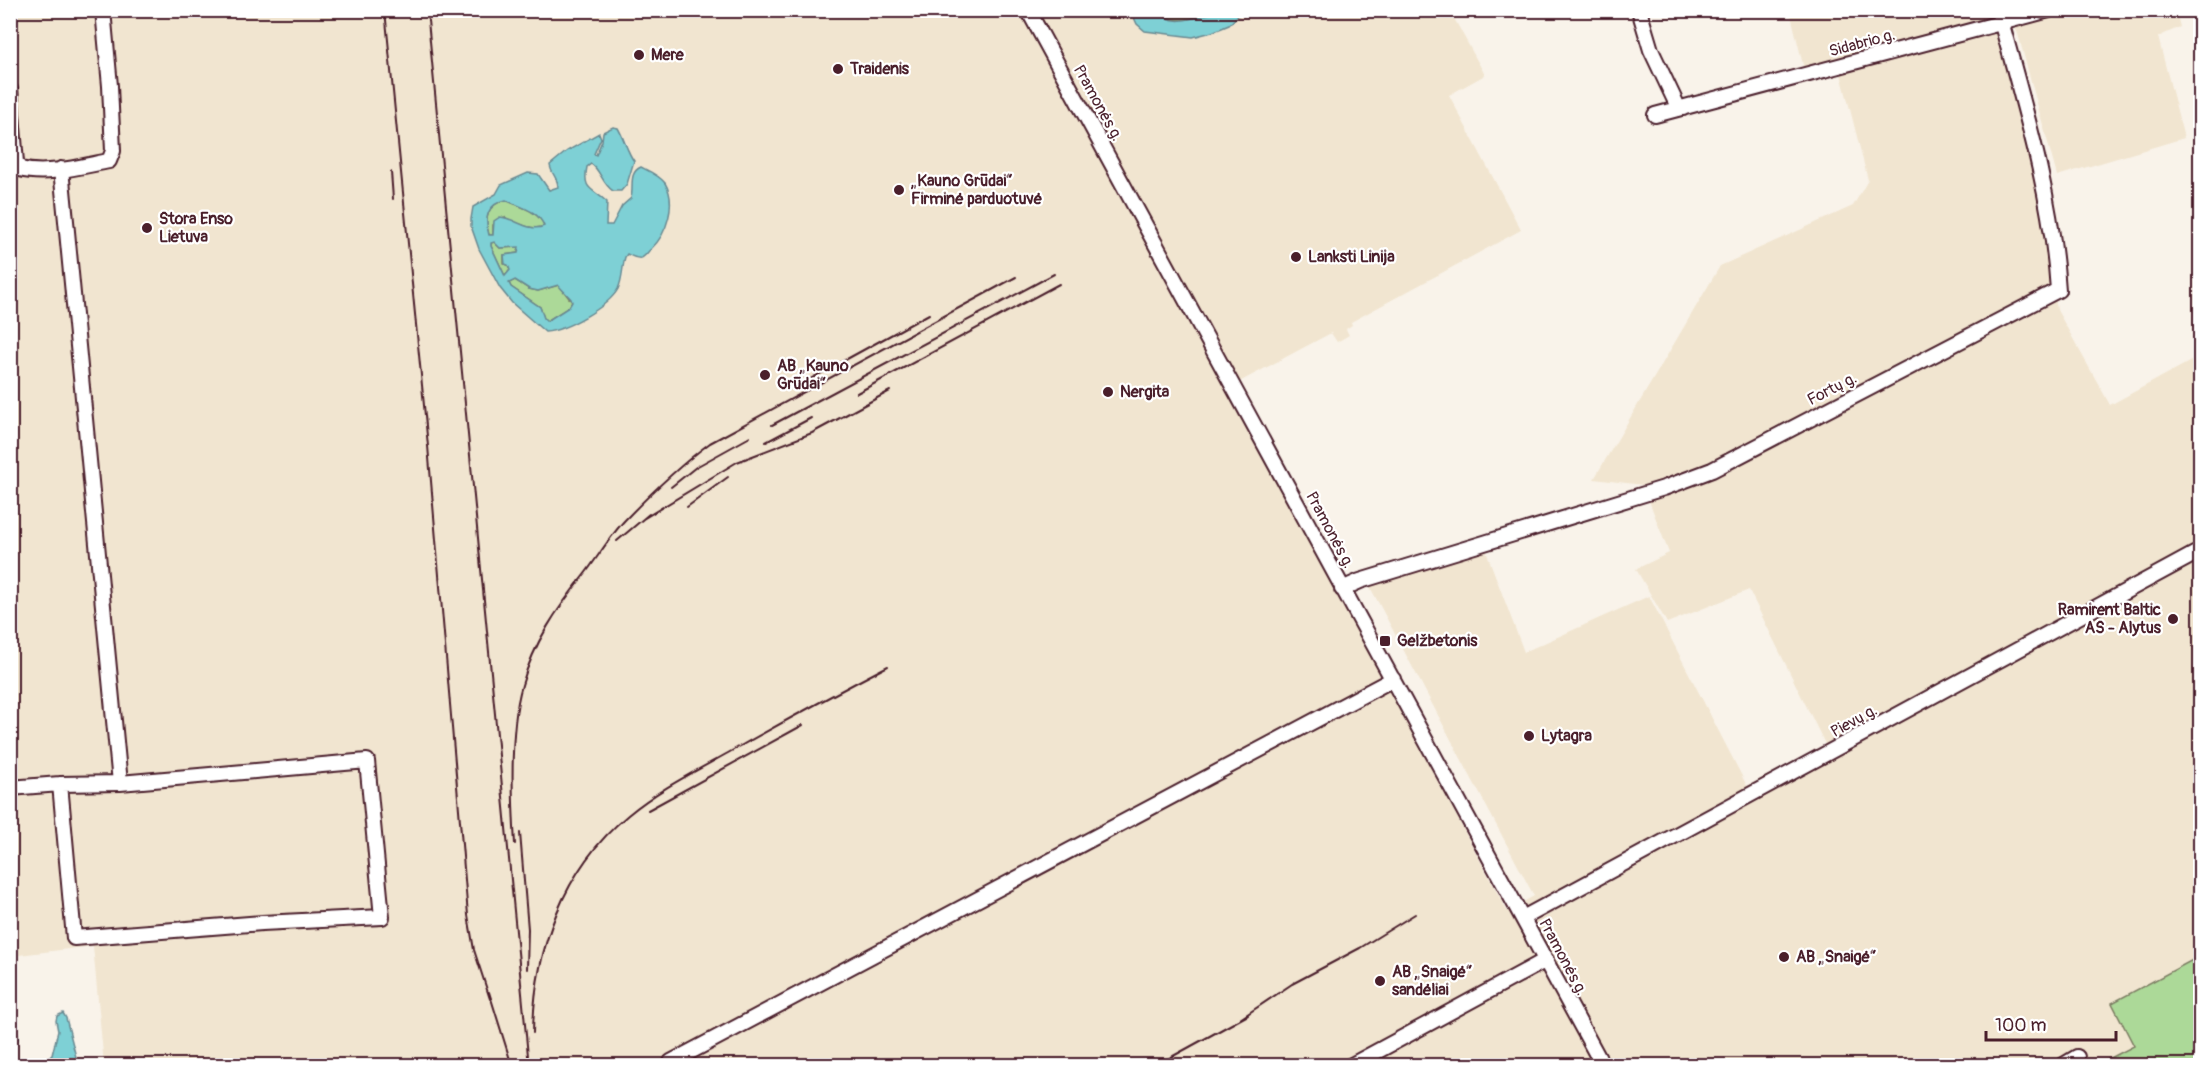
<svg xmlns="http://www.w3.org/2000/svg" width="2211" height="1076" font-family="Pangolin,sans-serif">
<style>
.built{fill:#f1e5d0;fill-rule:evenodd}
.green{fill:#acd998;stroke:#7b7c62;stroke-width:1.5}
.water{fill:#7ed0d5;stroke:#698991;stroke-width:1.5;fill-rule:evenodd}
.lines{fill:none;stroke-linecap:round;stroke-linejoin:round}
.minor-casing{stroke:#4a1f2b;stroke-width:18}
.minor{stroke:#fff;stroke-width:14}
.rail{stroke:#4a1f2b;stroke-width:2}
.poi-dot{fill:#4a1f2b;stroke:#fff;stroke-width:2}
.labels{text-anchor:middle;dominant-baseline:central;stroke-width:4.5;stroke-linejoin:round;paint-order:stroke}
.street-label{font-size:16px;fill:#4a1f2b;stroke:#fff}
.poi-label{font-size:16px;font-weight:bold;fill:#4a1f2b;stroke:#fff;text-anchor:start}
</style>
<rect width="100%" height="100%" fill="#f9f3ea"/>
<filter id="ink" filterUnits="userSpaceOnUse"><feTurbulence type="fractalNoise" baseFrequency=".0167" numOctaves="2"/><feDisplacementMap in="SourceGraphic" scale="12" xChannelSelector="R" yChannelSelector="G"/><feConvolveMatrix kernelMatrix="1 2 1 2 8 2 1 2 1" color-interpolation-filters="sRGB"/></filter>
<g filter="url(#ink)">
<path class="built" d="M10,11H1450L1485,75L1449,95L1521,230L1351,322L1352,325L1346,329L1349,335L1337,342L1331,333L1228,388L1507,911L1534,896L1369,585L1486,551L1524,652L1649,596L1747,786L1826,746L1749,590L1667,623L1636,569L1669,553L1643,485L1594,479L1720,266L1853,206L1868,180L1840,70L1997,29L2038,192L2057,310L2110,405L2200,356V956L2112,1003L2134,1046L2097,1065H104L93,946L11,956ZM618,128L628,145L629,153L634,164L627,184L591,164L587,167L585,182L590,189L603,198L606,217L605,222L606,225L610,226L622,206L631,198L632,182L642,167L662,179L668,215L664,231L633,257L627,254L625,257L623,277L616,292L610,299L577,321L544,332L524,314L490,271L471,226L487,198L496,194L502,185L533,173L541,176L549,190L555,188L558,185L552,174L601,138L594,154L596,155L602,141L603,132Z
M1790,11H2176L2180,27L2158,37L2184,138L2057,176L2018,34L2009,14L1804,69Z"/>
<path class="green" d="M1159,11H1219C1203,17 1171,28 1159,11Z
M506,200C520,207 537,210 545,226C533,232 515,222 504,217L493,225V235H489C484,218 487,204 506,200Z
M494,242L500,248L519,247L518,253L504,255V264L508,265L510,270L505,276L491,246V243Z
M515,280L529,289L538,291L559,285L572,302L569,307L547,321L544,319L540,307L511,287L509,283Z
M2200,956V1065H2097L2134,1046L2112,1003Z"/>
<path class="water" d="M1131,11H1159C1172,30 1201,15 1218,11C1225,9 1235,10 1242,11L1229,25L1212,32L1193,37L1145,31L1137,24Z
M613,127L618,128C624,138 628,154 634,161L627,184L621,191H613C602,184 600,169 591,164L587,167C582,191 593,188 607,202L606,225H612L622,206L631,198C634,186 628,173 641,167C649,171 660,176 665,183C677,203 667,234 651,249C648,251 645,257 641,258C636,259 631,256 627,254L625,257C622,268 623,278 618,289C608,307 565,331 545,332L512,303L500,288L479,249L471,226V219L473,207L496,194L501,185L528,173L538,174L549,190L558,187C558,178 551,174 550,165L567,151L599,133L601,138L594,154L596,155L602,141L603,132ZM506,200C520,207 538,210 544,226C529,233 515,218 500,217L494,221L493,235H489C484,218 487,204 506,200ZM494,242L500,248L519,247L518,253L504,255L505,264L508,265L510,270L505,276L491,246V243ZM515,280L529,289L538,291L558,285L571,299L572,302L569,307L547,321L544,318L540,307L511,287L509,283Z
M63,1013L66,1018L78,1065H41L52,1055L58,1031L56,1021L57,1016Z
M11,1022C21,1032 20,1042 11,1053Z"/>
<g class="lines">
<defs>
<path id="minor" d="M1028,10L1603,1066
M1639,10L1651,50L1678,107L1683,108
M10,89L16,163L20,169C47,176 82,166 109,161L113,151L110,86L103,10
M1655,115L2049,10
M61,169L120,783
M1342,589L1360,581L1664,488L1712,470L2058,290C2052,195 2023,102 1998,10
M10,788L60,784L120,783L367,761L382,917L262,923L74,938L60,784
M1523,918L2200,551
M671,1062L1393,679
M1350,1066L1546,960
M2062,1066L2077,1057"/>
</defs>
<use href="#minor" class="minor-casing"/>
<use href="#minor" class="minor"/>
<path class="rail" d="M385,10L428,446L468,915L474,950L490,999
M427,10L529,1066
M391,172L393,199
M805,382L929,314
M857,393L1059,284
M772,425L1054,274
M766,442L811,418
M671,487L696,467L750,437
M687,507L728,477
M643,519L737,462L812,433L890,391
M617,541L649,514
M648,810L803,725
M520,833L528,929L527,969
M515,844C512,798 509,729 522,685C534,642 557,609 584,575C598,557 610,536 625,520C651,493 680,465 710,443L1016,277
M489,992L512,1066
M1240,1019L1292,984L1360,948L1415,914
M533,1033C534,951 563,869 628,815C658,790 694,772 728,753C781,723 834,694 888,666
M1155,1066L1248,1015"/>
</g>
</g>
<g class="poi-dot">
<circle cx="639" cy="55" r="6"/>
<circle cx="838" cy="69" r="6"/>
<circle cx="899" cy="190" r="6"/>
<circle cx="147" cy="228" r="6"/>
<circle cx="1296" cy="257" r="6"/>
<circle cx="765" cy="375" r="6"/>
<circle cx="1108" cy="392" r="6"/>
<circle cx="2173" cy="619" r="6"/>
<rect x="1379" y="635" width="12" height="12" rx="3"/>
<circle cx="1529" cy="736" r="6"/>
<circle cx="1784" cy="957" r="6"/>
<circle cx="1380" cy="981" r="6"/>
</g>
<g class="labels">
<g class="street-label">
<text transform="translate(1862 43) rotate(-15)">Sidabrio g.</text>
<text transform="translate(1098 103) rotate(61)">Pramonės g.</text>
<text transform="translate(1832 389) rotate(-27)">Fortų g.</text>
<text transform="translate(1330 530) rotate(62)">Pramonės g.</text>
<text transform="translate(1854 721) rotate(-29)">Pievų g.</text>
<text transform="translate(1563 957) rotate(62)">Pramonės g.</text>
</g>
<g class="poi-label">
<text x="651" y="55">Mere</text>
<text x="850" y="69">Traidenis</text>
<text x="911" y="181">„Kauno Grūdai“<tspan x="911" dy="18">Firminė parduotuvė</tspan></text>
<text x="159" y="219">Stora Enso<tspan x="159" dy="18">Lietuva</tspan></text>
<text x="1308" y="257">Lanksti Linija</text>
<text x="777" y="366">AB „Kauno<tspan x="777" dy="18">Grūdai“</tspan></text>
<text x="1120" y="392">Nergita</text>
<text x="2161" y="610" text-anchor="end">Ramirent Baltic<tspan x="2161" dy="18">AS - Alytus</tspan></text>
<text x="1397" y="641">Gelžbetonis</text>
<text x="1541" y="736">Lytagra</text>
<text x="1796" y="957">AB „Snaigė“</text>
<text x="1392" y="972">AB „Snaigė“<tspan x="1392" dy="18">sandėliai</tspan></text>
</g>
</g>
<rect width="2211" height="1076" fill="none" stroke="#fff" stroke-width="36"/>
<rect x="18" y="18" width="2175" height="1040" fill="none" stroke="#4a1f2b" stroke-width="2" filter="url(#ink)"/>
<path d="M1986 1031v9h130v-9" fill="none" stroke="#4a1f2b" stroke-width="3"/>
<text x="1995" y="1031" font-size="18" fill="#4a1f2b" stroke="#ffffff" stroke-width="4.5" paint-order="stroke">100 m</text>
</svg>
